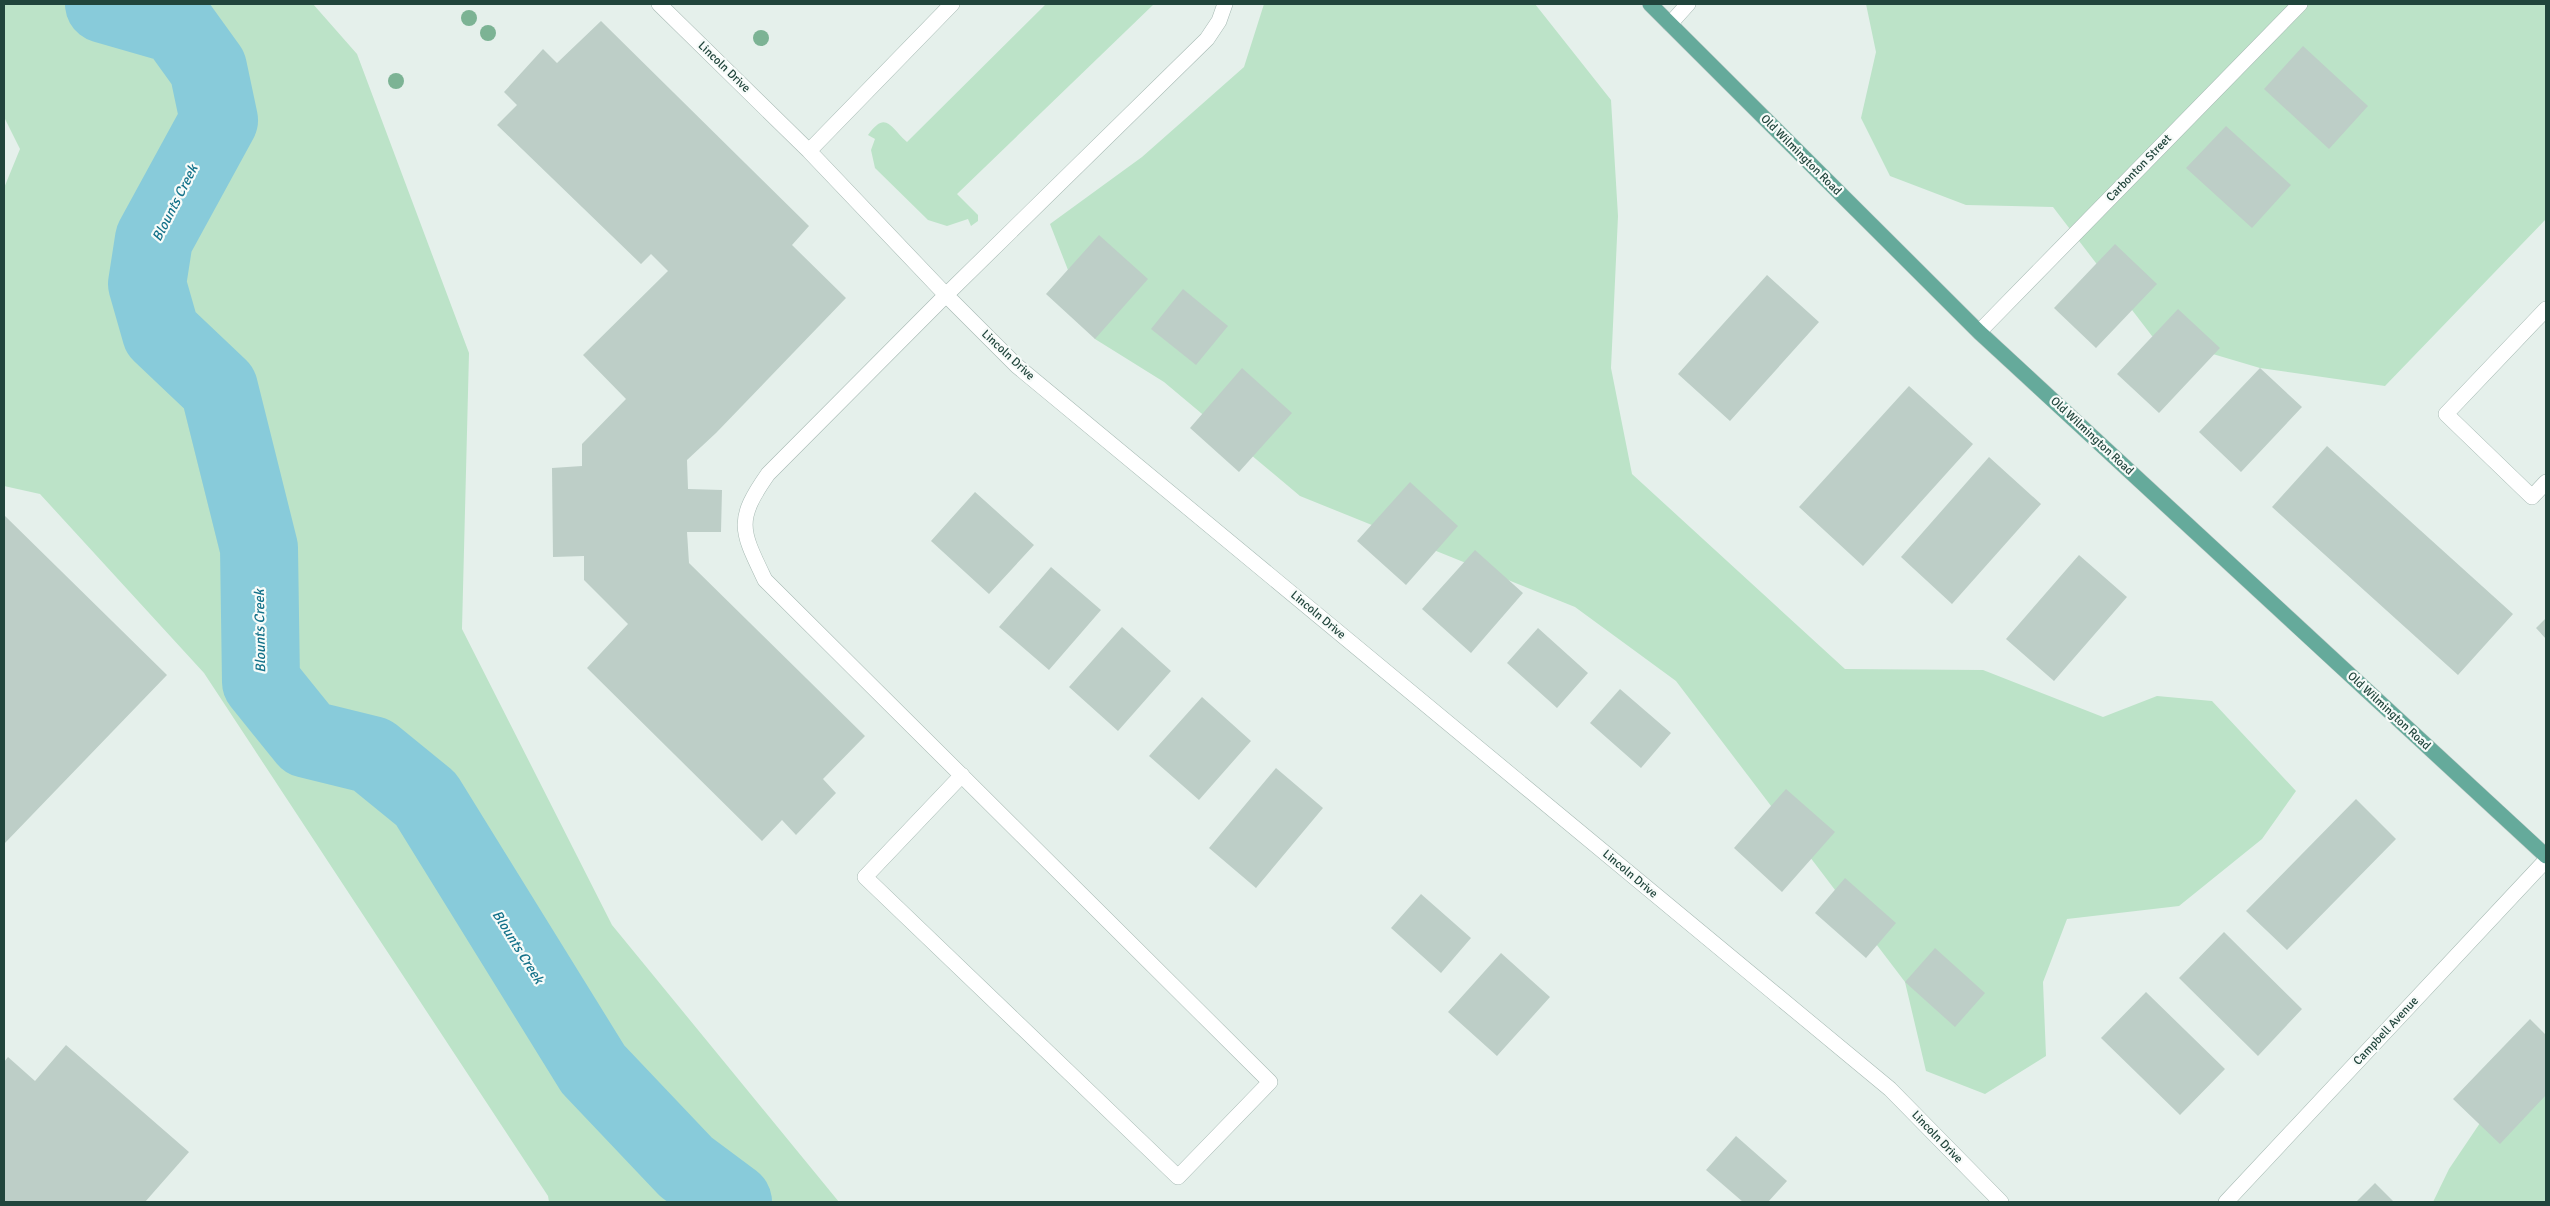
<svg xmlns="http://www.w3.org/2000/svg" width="2550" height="1206" font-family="Signika,sans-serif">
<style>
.green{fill:#bce3c8}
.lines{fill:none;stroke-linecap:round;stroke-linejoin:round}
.river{stroke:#88cbda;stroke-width:78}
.building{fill:#bdcec7}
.minor-casing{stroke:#a6b9b3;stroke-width:16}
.major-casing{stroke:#c1cbc8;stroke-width:16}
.minor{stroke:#fff;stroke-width:15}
.major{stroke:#65aa9b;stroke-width:15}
.tree{fill:#7cb394}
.labels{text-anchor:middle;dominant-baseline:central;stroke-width:4.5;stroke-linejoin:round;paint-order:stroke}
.street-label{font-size:12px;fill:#21453c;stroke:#f7fbf9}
.water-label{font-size:14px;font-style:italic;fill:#137189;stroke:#f7fbf9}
</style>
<rect width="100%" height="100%" fill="#e5f0eb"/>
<path class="green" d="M4,4H313L357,54L469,353L462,629L612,925L839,1202H549L548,1196L204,673L40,494L4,486V188L20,149L4,117Z
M1046,4H1154L957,194L978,215V221L971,226L968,219L947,226L928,220L875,168L871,150L875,139L868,135C886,110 890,127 907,142Z
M1264,4H1535L1611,100L1618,216L1611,368L1632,474L1845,669L1983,670L2103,717L2157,696L2212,701L2296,791L2262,839L2179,906L2067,919L2043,982L2046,1056L1985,1094L1926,1071L1905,982L1676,681L1575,607L1300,496L1164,382L1095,339L1050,224L1142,157L1244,67Z
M1866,4H2546V219L2385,386L2260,368L2152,336L2053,207L1966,205L1890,176L1861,118L1876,52Z
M2546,1073V1202H2433L2449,1169L2507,1083Z"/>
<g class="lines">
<path class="river" d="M104,4L177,25L208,68L219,120L154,239L147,284L161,333L219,388L259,548L261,682L307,739L372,755L426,799L593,1069L686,1167L733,1202"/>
</g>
<path class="building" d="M601,21L809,226L792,245L846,298L716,433L687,460L688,489L722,490L721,532H687L689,563L865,736L823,779L836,793L796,835L782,820L762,841L587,668L628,624L584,580V556L553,557L552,468L582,466V444L626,399L583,355L668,271L651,254L641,264L497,125L517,105L504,92L543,49L557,63Z
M2303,46L2368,106L2329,149L2264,89Z
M2226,126L2291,185L2252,228L2186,168Z
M1099,235L1148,279L1095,339L1046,294Z
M2115,244L2157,284L2096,348L2054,308Z
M1767,275L1819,322L1730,421L1678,374Z
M1183,289L1228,326L1196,365L1151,329Z
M2178,309L2220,348L2159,413L2117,374Z
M1242,368L1292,413L1239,472L1190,428Z
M2260,368L2302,407L2241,472L2199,432Z
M1909,386L1973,444L1863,566L1799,507Z
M2327,446L2513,614L2458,675L2272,507Z
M1989,457L2041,504L1952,604L1901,557Z
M1410,482L1458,526L1406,585L1357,541Z
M975,492L1034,545L989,594L931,541Z
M4,515L167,675L4,844Z
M1475,550L1523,593L1471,653L1422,609Z
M2079,555L2127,597L2054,681L2006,639Z
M1051,567L1101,610L1049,670L999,627Z
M2546,618V639L2536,628Z
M1122,627L1171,671L1118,731L1069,687Z
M1538,628L1588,673L1557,708L1507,663Z
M1620,689L1671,733L1641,768L1590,723Z
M1202,697L1251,741L1199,800L1149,756Z
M1276,768L1323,808L1256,888L1209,848Z
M1786,789L1835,832L1782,892L1734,848Z
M2356,799L2396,839L2287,950L2246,911Z
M1845,878L1896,923L1866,958L1815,913Z
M1421,894L1471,938L1441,973L1391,928Z
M2224,932L2302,1009L2258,1056L2179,978Z
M1935,948L1985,993L1955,1027L1905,982Z
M1501,953L1550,997L1497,1056L1448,1012Z
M2146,992L2225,1069L2180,1115L2101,1038Z
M2530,1019L2546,1035V1095L2500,1144L2453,1099Z
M66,1045L189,1152L145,1202H4V1062L8,1057L35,1081Z
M1736,1136L1787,1181L1768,1202H1743L1706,1170Z
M2375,1183L2394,1202H2356Z"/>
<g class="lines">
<defs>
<path id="minor" d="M659,4L809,151L946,295L1017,366L1890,1089L2001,1202
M1670,24L1688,4
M809,151L952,4
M2546,309L2446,414L2532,497L2546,482
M1979,332L2300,4
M962,775L865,877L1178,1177L1270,1082L765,580C741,530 735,521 768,474L946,295L1207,39L1219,21L1225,4
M2226,1202L2546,860"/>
<path id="major" d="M1650,4L1979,332L2546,856"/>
</defs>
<use href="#minor" class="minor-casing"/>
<use href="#major" class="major-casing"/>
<use href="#minor" class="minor"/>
<use href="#major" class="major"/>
</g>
<g class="tree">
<circle cx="469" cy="18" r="8"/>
<circle cx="488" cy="33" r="8"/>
<circle cx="761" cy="38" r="8"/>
<circle cx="396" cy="81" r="8"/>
</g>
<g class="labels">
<g class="street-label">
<text transform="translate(724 67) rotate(44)">Lincoln Drive</text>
<text transform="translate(1801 155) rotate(45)">Old Wilmington Road</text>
<text transform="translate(2139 168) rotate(-46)">Carbonton Street</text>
<text transform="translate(1008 355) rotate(43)">Lincoln Drive</text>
<text transform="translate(2092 436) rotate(43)">Old Wilmington Road</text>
<text transform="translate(1318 615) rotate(40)">Lincoln Drive</text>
<text transform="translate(2389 711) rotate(43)">Old Wilmington Road</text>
<text transform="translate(1630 874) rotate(40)">Lincoln Drive</text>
<text transform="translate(2386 1031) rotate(-47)">Campbell Avenue</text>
<text transform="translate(1937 1137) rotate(46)">Lincoln Drive</text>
</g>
<g class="water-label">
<text transform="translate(175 203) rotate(-63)">Blounts Creek</text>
<text transform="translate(260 631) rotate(-91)">Blounts Creek</text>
<text transform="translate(518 947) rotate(58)">Blounts Creek</text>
</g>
</g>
<rect width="2550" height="1206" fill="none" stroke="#21453c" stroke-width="10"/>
</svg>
